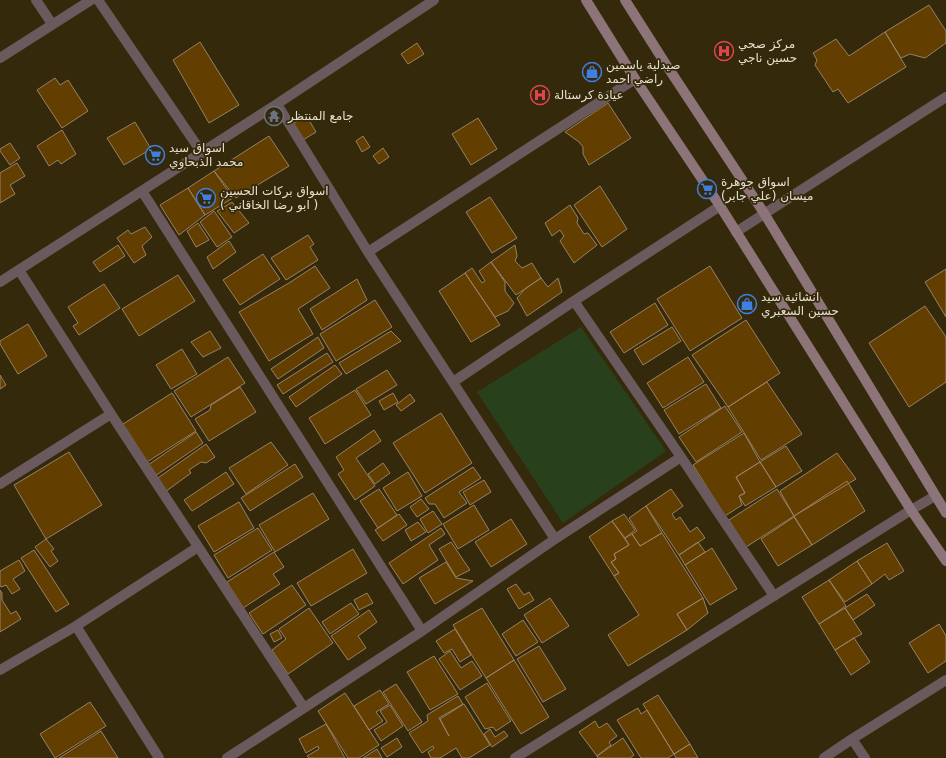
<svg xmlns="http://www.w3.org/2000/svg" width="946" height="758" font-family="'DejaVu Sans',Vazirmatn,sans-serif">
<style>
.green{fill:#29401d}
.building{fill:#623e01;stroke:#988166}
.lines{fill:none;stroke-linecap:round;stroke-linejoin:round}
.street{stroke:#6a5a5d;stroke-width:10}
.secondary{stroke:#8d7478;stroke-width:10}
.labels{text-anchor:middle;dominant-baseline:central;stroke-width:3.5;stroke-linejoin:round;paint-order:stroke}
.poi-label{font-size:12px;fill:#e6e0cf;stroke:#342a0b;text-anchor:start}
</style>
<rect width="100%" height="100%" fill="#342a0b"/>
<path class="green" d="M581,327L666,451L563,523L477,392Z"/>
<path class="building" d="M929,5L946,31V43L925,58L910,54L901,58L885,32Z
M885,32L906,67L848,103L838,89L833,92L815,65L817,60L813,53L836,39L849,56Z
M200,42L239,105L209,123L173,60Z
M417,43L424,54L408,64L401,54Z
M55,78L60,85L68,80L88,111L62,128L37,90Z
M608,103L631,138L589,165L583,154V147L579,142L565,132Z
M306,115L316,132L303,140L293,124Z
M478,118L497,149L471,165L452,134Z
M135,122L151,149L124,165L107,138Z
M62,130L76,154L61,164L58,160L49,166L37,146Z
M269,136L289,166L236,198L214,171Z
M363,136L370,147L362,152L356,141Z
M10,143L20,158L10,165L0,151V149Z
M383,148L389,157L379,164L373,156Z
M17,163L25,176L10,185L15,194L0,203V173Z
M214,171L233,198L205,215L188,188Z
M600,186L627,229L602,247L574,205Z
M188,188L205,215L179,235L160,205Z
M490,197L517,238L492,253L466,212Z
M232,202L249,223L234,233L217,211Z
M570,205L578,218L577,223L584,234L588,233L597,245L574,263L560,241L564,236L560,230L552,236L545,223Z
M214,211L232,237L217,247L200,222Z
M198,223L209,240L196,247L187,231Z
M145,227L152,237L142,246L146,255L134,263L117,238L128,230L131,234Z
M308,235L314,244L310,247L318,260L286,280L271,258Z
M229,241L236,252L213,269L207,257Z
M118,245L125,256L100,272L93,262Z
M515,245L517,256L515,261L522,268L532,263L541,278L516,295L491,262Z
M263,254L280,279L240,305L223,280Z
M491,262L505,282V291L514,303L508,311L495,317L465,273L472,268L482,283L485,281L479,271Z
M315,266L330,288L298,309L313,334L269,361L239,312L289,283Z
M710,266L742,318L690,351L657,299Z
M946,269V317L925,282Z
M465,273L500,325L471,342L439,291Z
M178,275L195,301L139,336L122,309Z
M541,278L548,287L558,278L562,292L527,316L517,298L525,289Z
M357,279L367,300L322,330L310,309Z
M104,284L120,308L79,335L73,326L78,323L68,307Z
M375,300L392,327L336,361L320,334Z
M655,303L668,325L624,353L610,332Z
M925,306L946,337V382L909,407L869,343Z
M746,320L780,373L728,407L692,355Z
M28,324L47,356L18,374L0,344V341Z
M672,327L681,341L643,365L634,350Z
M210,331L221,348L203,357L191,342Z
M391,331L401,341L346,374L339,363Z
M318,337L324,348L278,379L271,369Z
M182,349L197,374L171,389L156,365Z
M327,353L333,362L283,394L277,385Z
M228,357L245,383L191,417L174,391Z
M688,357L704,382L663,408L647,383Z
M335,365L342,374L296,407L289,397Z
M387,370L397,385L366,404L356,389Z
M0,375L6,385L0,389Z
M767,382L802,434L761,460L728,407Z
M706,384L721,408L679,434L664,410Z
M240,387L256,412L209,441L195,419L210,410L211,405Z
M355,390L371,415L325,444L309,418Z
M172,393L196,431L147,462L123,424Z
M393,393L398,402L384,410L379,401Z
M410,394L415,401L401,411L396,405Z
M725,406L742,432L696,462L679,437Z
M441,413L472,463L425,493L393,443Z
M374,430L381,441L356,458L375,486L355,500L338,474L344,470L336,457Z
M196,432L203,443L155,476L148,465Z
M744,433L760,462L736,477L745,493L739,496L742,505L725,516L693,465Z
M271,442L288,465L246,494L229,468Z
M206,444L215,457L206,463L201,462L189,470L191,473L165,492L155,480Z
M786,446L802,471L776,487L760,462Z
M69,452L102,505L46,539L14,485Z
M837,453L856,479L794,516L780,491Z
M760,462L776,487L745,506L739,496L745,493L736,477Z
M383,463L390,473L375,484L368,474Z
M295,464L303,477L250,511L241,498Z
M473,467L481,478L459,492L467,503L444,518L435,504H429L425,498Z
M226,472L234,484L192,511L184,500Z
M408,472L422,496L397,511L383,488Z
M484,480L491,492L470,505L463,492Z
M847,481L865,511L812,545L794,516Z
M379,489L397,515L378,528L360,501Z
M671,489L683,506L672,514L676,520L680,517L690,532L697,527L705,538L679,555L646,506Z
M777,489L794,516L746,547L729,520Z
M313,493L329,519L275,552L259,525Z
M421,499L429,509L417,517L410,507Z
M239,502L254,528L214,552L198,526Z
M474,505L489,530L458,549L443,524Z
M646,506L662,533L640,546L632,534L637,531L629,518Z
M433,511L442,524L428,533L420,519Z
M399,514L407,525L383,541L375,530Z
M624,514L635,530L625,538L612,521Z
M794,517L812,545L778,566L761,539Z
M511,519L527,544L491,567L475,542Z
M612,521L629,545L614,554L616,559L611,562L619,573L614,576L589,537Z
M418,522L426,532L411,541L405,530Z
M258,528L272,550L228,578L214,555Z
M441,528L445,534L429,545L438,560L403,584L389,563Z
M662,533L703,598L677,614L687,630L628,666L608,635L639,615L614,576L619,573L611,562L616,559L614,554L629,545L625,538L632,534L640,546Z
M46,539L54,549L51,551L58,561L50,567L35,547Z
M451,542L470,570L456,577L439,549Z
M698,542L705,552L685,565L679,555Z
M887,543L904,571L889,580L885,574L872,584L857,561Z
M712,548L737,589L710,605L685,565Z
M353,549L367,573L311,606L297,583Z
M34,550L69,604L56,612L21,558Z
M274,552L284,567L273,574L280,584L243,608L227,582Z
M19,560L25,571L13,579L20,589L12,594L6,585L1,587L0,585V571Z
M857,561L872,584L845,602L829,580Z
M446,562L456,578L473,581L435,604L419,578Z
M829,580L846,606L819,624L802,597Z
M516,584L524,595L529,592L534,600L519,609L507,589Z
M292,585L306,605L263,634L249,613Z
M0,590L2,593V600L11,614L16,611L21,619L0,632Z
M367,593L373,603L359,610L354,600Z
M867,594L875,605L853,620L845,608Z
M550,598L569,626L542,643L524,615Z
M703,598L708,613L687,630L677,614Z
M351,603L359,614L330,634L322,622Z
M309,608L333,643L288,674L272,650L286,639L279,629Z
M482,608L514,660L486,678L453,625Z
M845,608L862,634L854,638L835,650L819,624Z
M369,610L377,622L358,636L366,648L348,660L331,636Z
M523,620L538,642L516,656L502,634Z
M939,624L946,636V661L928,673L909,643Z
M455,629L471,655L460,662L452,649L444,653L436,641Z
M278,630L282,638L274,642L270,634Z
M854,638L870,662L851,675L835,650Z
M539,646L566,689L543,702L517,659Z
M450,651L461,668L472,661L482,676L460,690L439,659Z
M434,656L458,694L430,710L407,672Z
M514,660L549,717L521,734L486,678Z
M487,683L511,721L496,731L493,727L485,729L465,697Z
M396,684L422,722L408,731L383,692Z
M380,690L389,704L376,712L383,721L369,730L354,706Z
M345,693L379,745L359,758H348L318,711Z
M658,695L690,744L674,754L643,704Z
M458,696L463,704L439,718L449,736L440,719L464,704L490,745L469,758H462L456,748L440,758H431L428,752L434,748L433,746L422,753L409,733L428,721L427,715Z
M90,702L106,726L55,758L40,734Z
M390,705L403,726L381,741L374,730L387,722L380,711Z
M638,708L641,714L647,710L674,754L668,758H641L617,720Z
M595,721L599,728L607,723L617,736L609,742L611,745L597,756L579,732Z
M326,724L345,758H309L307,756L319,749L318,746L306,753L299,739Z
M490,729L495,737L504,731L508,736L492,747L484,734Z
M101,731L118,758H59Z
M397,738L402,747L387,757L381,748Z
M623,738L634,755L630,758H598L597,756Z
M690,744L698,758H676L674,754Z
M377,749L382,758H363Z"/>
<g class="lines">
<path class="street" d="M36,0L52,24
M98,0L202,153
M0,58L91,0
M277,104L368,252L555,539
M142,191L422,631
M736,232L946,97
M368,252L635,79
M19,270L111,414L304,708
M0,282L277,104L434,0
M574,301L681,457L774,596
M453,382L574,301L720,206
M0,484L111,414
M76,626L159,758
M0,670L76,626L198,547
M852,739L865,758
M227,758L422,631L555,539L681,457
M515,758L911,510L935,496
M824,758L852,739L946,680"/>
<path class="secondary" d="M586,0L635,79L720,206L911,510L946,561
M625,0L665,63L764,213L946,513"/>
</g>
<defs>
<symbol id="hospital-ring" viewBox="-11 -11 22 22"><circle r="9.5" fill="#342a0b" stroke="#e0444e" stroke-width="1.5"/><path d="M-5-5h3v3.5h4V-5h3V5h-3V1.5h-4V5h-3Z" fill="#e0444e"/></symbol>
<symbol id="shop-ring" viewBox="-11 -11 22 22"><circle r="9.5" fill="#342a0b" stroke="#3f7fe0" stroke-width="1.5"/><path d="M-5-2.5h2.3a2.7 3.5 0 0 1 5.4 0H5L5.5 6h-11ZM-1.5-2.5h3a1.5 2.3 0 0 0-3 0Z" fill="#3f7fe0"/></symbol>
<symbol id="temple-ring" viewBox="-11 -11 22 22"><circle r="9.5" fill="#342a0b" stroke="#6b7280" stroke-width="1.5"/><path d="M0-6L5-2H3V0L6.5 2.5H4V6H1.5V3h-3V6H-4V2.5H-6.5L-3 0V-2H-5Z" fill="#6b7280"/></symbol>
<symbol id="supermarket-ring" viewBox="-11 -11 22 22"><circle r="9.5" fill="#342a0b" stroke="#3f7fe0" stroke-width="1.5"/><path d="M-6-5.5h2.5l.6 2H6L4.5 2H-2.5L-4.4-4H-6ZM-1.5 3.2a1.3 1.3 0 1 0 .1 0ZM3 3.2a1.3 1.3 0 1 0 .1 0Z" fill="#3f7fe0"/></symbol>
</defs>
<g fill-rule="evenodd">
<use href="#hospital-ring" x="713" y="40" width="22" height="22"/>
<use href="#shop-ring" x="581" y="61" width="22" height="22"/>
<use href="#hospital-ring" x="529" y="84" width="22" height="22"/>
<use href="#temple-ring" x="263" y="105" width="22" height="22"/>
<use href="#supermarket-ring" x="144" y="144" width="22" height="22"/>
<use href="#supermarket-ring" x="696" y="178" width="22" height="22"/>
<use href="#supermarket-ring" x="195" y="187" width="22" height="22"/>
<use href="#shop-ring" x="736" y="293" width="22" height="22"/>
</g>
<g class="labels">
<g class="poi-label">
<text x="738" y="44">مركز صحي<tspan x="738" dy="14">حسين ناجي</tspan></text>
<text x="606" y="65">صيدلية ياسمين<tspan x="606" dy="14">راضي احمد</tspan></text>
<text x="554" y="95">عيادة كرستالة</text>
<text x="288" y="116">جامع المنتظر</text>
<text x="169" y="148">اسواق سيد<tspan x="169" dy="14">محمد الذبحاوي</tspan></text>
<text x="721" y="182">اسواق جوهرة<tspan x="721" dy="14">ميسان (علي جابر)</tspan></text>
<text x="220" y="191">اسواق بركات الحسين<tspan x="220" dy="14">( ابو رضا الخاقاني )</tspan></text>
<text x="761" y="297">انشائية سيد<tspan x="761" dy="14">حسين السعبري</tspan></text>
</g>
</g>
</svg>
